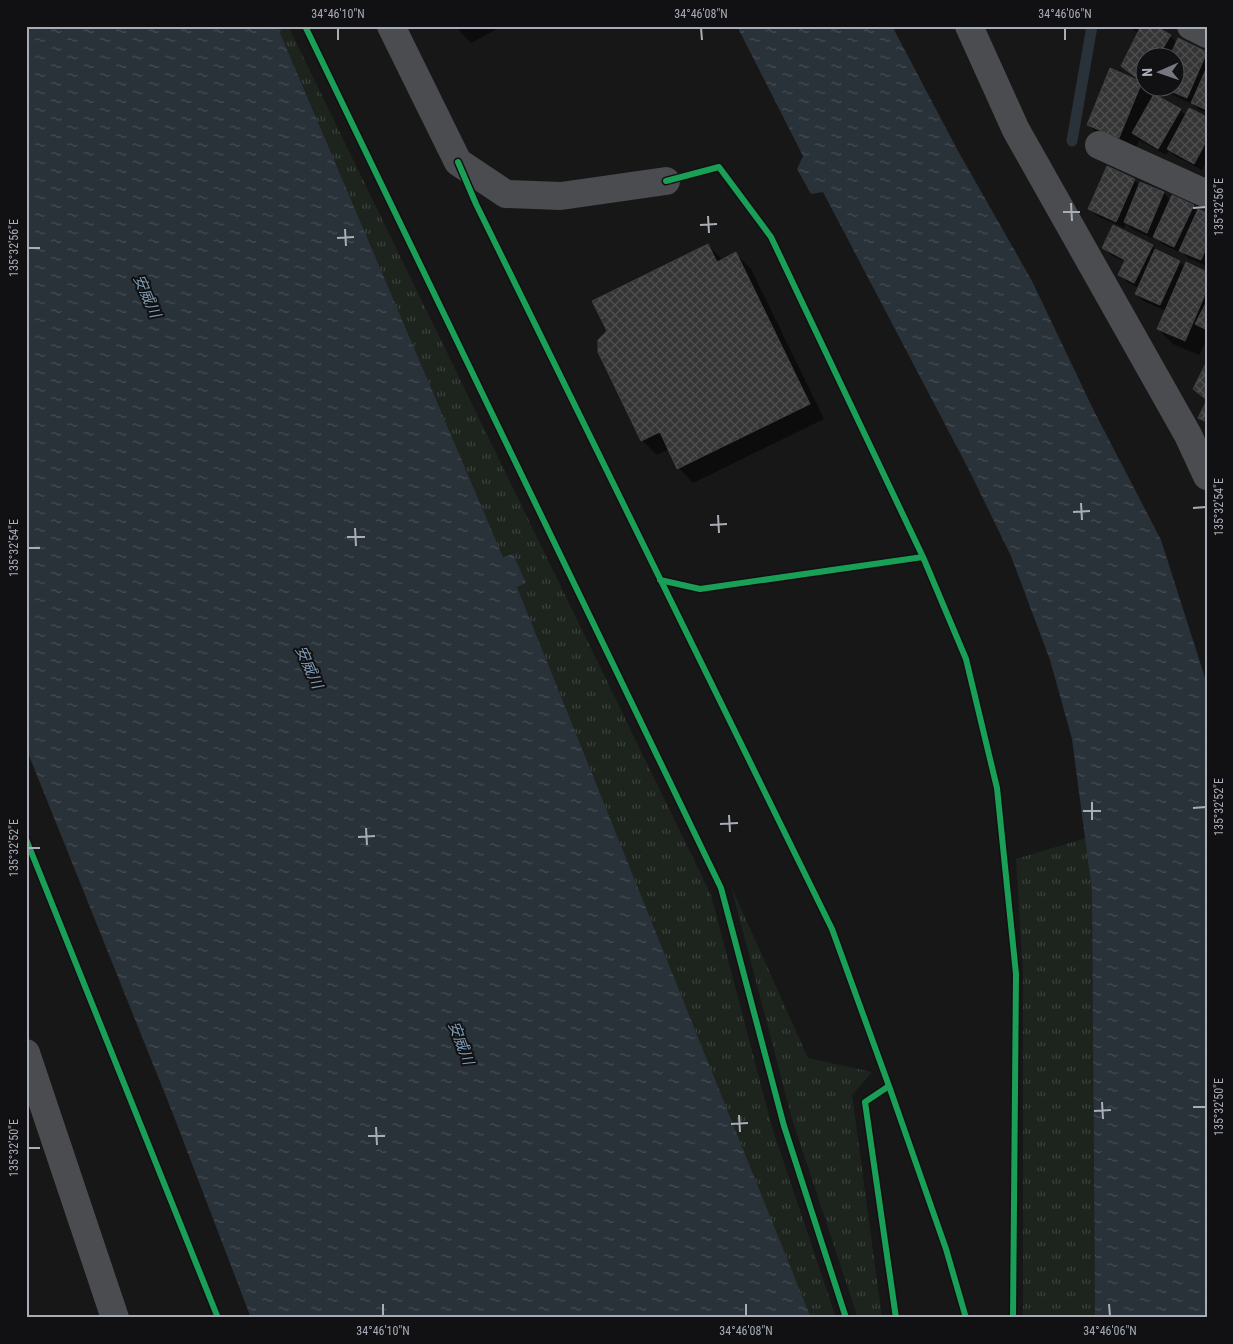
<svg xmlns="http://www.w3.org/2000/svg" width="1233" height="1344" font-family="'Roboto Condensed','Noto Sans JP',sans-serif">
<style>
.grass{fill:url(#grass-tufts)}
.water{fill:url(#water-ripples)}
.shadow{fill:#0007}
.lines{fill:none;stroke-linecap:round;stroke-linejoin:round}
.stream{stroke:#2a3239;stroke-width:11}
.building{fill:url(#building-cross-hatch);stroke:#3f4043}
.minor{stroke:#4b4c50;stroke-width:28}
.cycleway-casing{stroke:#111113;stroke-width:9}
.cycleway{stroke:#1a9f57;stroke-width:6}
.ticks{fill:none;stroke:#a8adb8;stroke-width:2}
.labels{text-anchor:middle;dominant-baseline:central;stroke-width:4;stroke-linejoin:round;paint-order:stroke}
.water-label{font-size:15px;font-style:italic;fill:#7f9bb3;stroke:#111113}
.neatline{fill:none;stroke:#a8adb8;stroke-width:2}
.ticks-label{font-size:12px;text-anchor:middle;fill:#a8adb8}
</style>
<defs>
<pattern id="grass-tufts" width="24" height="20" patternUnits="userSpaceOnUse" patternTransform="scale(1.25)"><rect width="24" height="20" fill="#1d241e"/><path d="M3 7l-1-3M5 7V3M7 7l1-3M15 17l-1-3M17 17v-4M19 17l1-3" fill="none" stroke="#3b413d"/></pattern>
<pattern id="water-ripples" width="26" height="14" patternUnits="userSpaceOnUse" patternTransform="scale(1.25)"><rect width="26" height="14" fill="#2a3239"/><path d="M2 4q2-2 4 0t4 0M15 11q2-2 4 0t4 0" fill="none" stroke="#464d54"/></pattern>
<pattern id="building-cross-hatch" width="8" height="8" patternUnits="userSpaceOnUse" patternTransform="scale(1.25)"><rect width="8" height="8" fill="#353536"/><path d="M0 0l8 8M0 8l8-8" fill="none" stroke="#4f5051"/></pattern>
</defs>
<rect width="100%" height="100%" fill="#171717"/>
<path class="grass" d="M277,26H288L711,895L772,1127L836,1318H811L517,587L526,583L513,554L503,557Z
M1086,838L1092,891L1095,1318H1023V973L1016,859Z
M731,886L808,1058L872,1072L852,1095L882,1318H858L792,1119Z"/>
<path class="water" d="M26,26H277L503,557L513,554L526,583L517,587L811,1318H251L173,1114L26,748Z
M737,26H892L958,151L1032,281L1093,409L1161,540L1206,681L1207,1318H1095L1092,891L1072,739L1050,660L1011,556L969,470L823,192L811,194L797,169L803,156Z"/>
<path class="shadow" d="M455,26H503L471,43Z
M1126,26H1152L1170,36L1177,43L1179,40L1207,53V113L1199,110L1194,105L1165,91L1162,88H1176V58L1170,55L1168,58H1146V88H1150L1149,90L1154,95L1180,110L1186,116L1207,119V160L1202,170L1175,156L1169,150L1166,155L1139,140L1134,152L1103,139L1088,124L1142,82L1122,65L1139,33Z
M1134,180L1140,186L1141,184L1164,193L1171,201L1193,206L1198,211L1207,214V266L1188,258L1182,252L1181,253L1162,244L1155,236L1154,239L1132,229L1126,223L1124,228L1097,216L1090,209Z
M708,246L723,260L736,254L751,269L824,419L693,483L679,468L669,449L657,455L642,440Z
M1152,246L1159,252L1180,262L1185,267L1207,273V339L1199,355L1173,344L1158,329L1166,311L1143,301L1136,294L1139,288L1127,282L1120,274L1126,262L1111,255L1104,247Z"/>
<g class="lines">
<path class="stream" d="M1072,141L1092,26"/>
</g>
<path class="building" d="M1141,26H1155L1171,35L1157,58H1146V76L1142,82L1121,66Z
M1178,38L1207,52L1187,98L1163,88H1176V58H1169Z
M1207,67V110L1191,103Z
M1110,68L1142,82L1119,138L1087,125Z
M1154,94L1181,109L1158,149L1132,133Z
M1189,108L1207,117V140L1194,164L1167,149Z
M1107,166L1135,179L1116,222L1088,209Z
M1140,182L1164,192L1147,233L1124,222Z
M1172,195L1194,205L1174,247L1153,237Z
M1198,209L1207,213V246L1201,260L1179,251Z
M1113,225L1153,245L1134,283L1118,275L1125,260L1102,248Z
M708,244L717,262L736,252L810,404L677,469L660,432L641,441L598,352V340L607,331L592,301Z
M1155,249L1180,261L1160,305L1135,294Z
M1186,262L1207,272V290L1185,341L1157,329Z
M1207,301V330L1195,324Z
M1207,361V400L1193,389Z
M1207,400V422L1198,418Z"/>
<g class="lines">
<path class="minor" d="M391,26L458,162L506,194L561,196L666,181
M969,26L1016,130L1188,435L1207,476
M1191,26L1207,34
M1099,145L1207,194
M26,1053L115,1318"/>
<defs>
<path id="cycleway" d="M305,26L721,888L784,1126L846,1318
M458,162L476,204L832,929L889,1086L946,1249L966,1318
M666,181L719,167L771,237L923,557L966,659L997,788L1016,974L1013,1318
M660,580L700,589L923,557
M26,839L218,1318
M889,1086L865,1102L896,1318"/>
</defs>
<use href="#cycleway" class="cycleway-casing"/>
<use href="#cycleway" class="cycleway"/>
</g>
<path class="ticks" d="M338,28V40M701,28L702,40M1065,28V40M1071,203L1072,221M1193,208L1206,207M1063,212H1080M708,216L709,233M700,225L717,224M345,229L346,246M337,238L354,237M28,248H40M1081,503L1082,520M1193,508L1206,507M1073,512L1090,511M718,515L719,533M710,525L727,524M355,528L356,546M347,537H365M28,548H40M1092,802V820M1193,808L1206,807M1083,811H1101M729,815L730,832M720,824L738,823M366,828L367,845M358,837L375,836M28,848H40M1102,1102L1103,1119M1193,1107H1206M1094,1111L1111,1110M739,1115L740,1132M731,1124L748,1123M376,1127L377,1145M368,1136H385M28,1148H40M383,1304V1316M746,1304V1316M1109,1304L1110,1316"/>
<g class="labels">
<g class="water-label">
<text transform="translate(147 296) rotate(66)">安威川</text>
<text transform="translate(309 667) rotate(66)">安威川</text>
<text transform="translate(461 1043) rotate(69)">安威川</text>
</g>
</g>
<rect width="1233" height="1344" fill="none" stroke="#111113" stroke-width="55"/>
<g transform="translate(1160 72) rotate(268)"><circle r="24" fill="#111113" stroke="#4d4f55"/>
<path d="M0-4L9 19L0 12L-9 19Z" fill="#757880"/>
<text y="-8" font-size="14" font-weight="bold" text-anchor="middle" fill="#a8adb8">N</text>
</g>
<rect x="28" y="28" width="1178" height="1288" class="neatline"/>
<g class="ticks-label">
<text x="338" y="18">34°46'10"N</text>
<text x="701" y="18">34°46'08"N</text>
<text x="1065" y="18">34°46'06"N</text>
<text transform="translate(1219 207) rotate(-90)" y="4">135°32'56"E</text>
<text transform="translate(14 248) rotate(-90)" y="4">135°32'56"E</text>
<text transform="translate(1219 507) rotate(-90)" y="4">135°32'54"E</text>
<text transform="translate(14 548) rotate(-90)" y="4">135°32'54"E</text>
<text transform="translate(1219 807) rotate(-90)" y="4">135°32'52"E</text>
<text transform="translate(14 848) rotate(-90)" y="4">135°32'52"E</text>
<text transform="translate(1219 1107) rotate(-90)" y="4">135°32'50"E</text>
<text transform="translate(14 1148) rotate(-90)" y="4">135°32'50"E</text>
<text x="383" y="1335">34°46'10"N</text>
<text x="746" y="1335">34°46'08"N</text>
<text x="1110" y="1335">34°46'06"N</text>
</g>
</svg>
